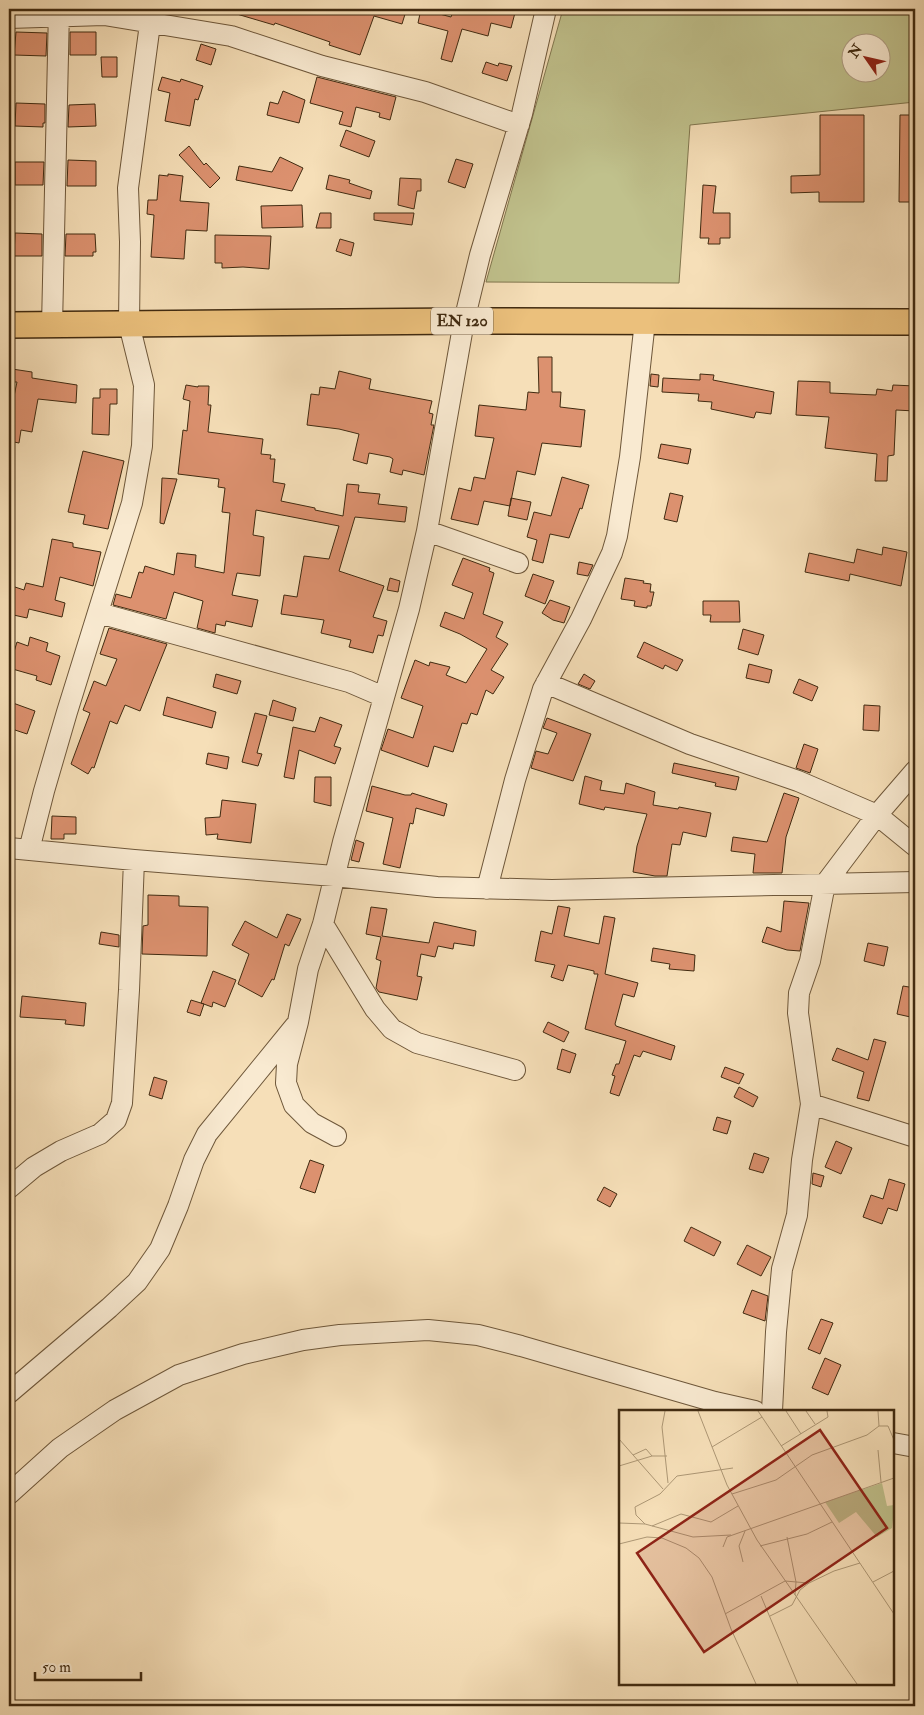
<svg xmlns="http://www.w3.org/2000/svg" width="924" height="1715" font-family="'IM FELL Double Pica',serif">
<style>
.green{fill:#c0c18c;stroke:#80764e;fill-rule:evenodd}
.building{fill:#dc916f;stroke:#402a10}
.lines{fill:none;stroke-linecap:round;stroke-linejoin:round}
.minor-casing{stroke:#6e573a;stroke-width:22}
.major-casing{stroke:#402a10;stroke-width:28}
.minor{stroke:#f9ead1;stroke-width:20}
.major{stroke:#ebc07c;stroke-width:25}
.labels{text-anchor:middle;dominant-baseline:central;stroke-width:4;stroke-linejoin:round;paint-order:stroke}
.shield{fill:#f9ead1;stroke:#78644a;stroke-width:1}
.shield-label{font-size:16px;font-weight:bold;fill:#402a10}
.inset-road{fill:none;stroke:#ad9775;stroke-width:1}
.view{fill:#8f2418;fill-opacity:0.15;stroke:#8f2418;stroke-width:2.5}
.inset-edge{fill:none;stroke:#402a10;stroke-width:2.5}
</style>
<rect width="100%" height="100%" fill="#f6dfb8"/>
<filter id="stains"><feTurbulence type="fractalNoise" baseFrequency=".004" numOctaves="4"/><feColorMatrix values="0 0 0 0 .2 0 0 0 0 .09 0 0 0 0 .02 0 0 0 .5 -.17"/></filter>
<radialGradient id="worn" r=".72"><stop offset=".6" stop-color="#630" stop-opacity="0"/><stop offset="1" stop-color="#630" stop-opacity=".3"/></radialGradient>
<path class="green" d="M563,9H915V102L690,125L679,283L486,282ZM852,42H882V72H852Z"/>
<path class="building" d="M230,9H397L406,11L402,24L374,16L360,55L329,45L330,42L275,23L274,25L230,12Z
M421,9L451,17L454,9H516L511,28L491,23L488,36L462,29L452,62L441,59L448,31L418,23Z
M16,32L47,33L46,56L14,55Z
M70,32H96V55H70Z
M201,44L216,49L211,65L196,60Z
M101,57H117V77H102Z
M486,62L498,66L499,63L512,66L507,81L482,73Z
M162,77L180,82L181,79L203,86L198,100L195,99L190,126L165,121L170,93L158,90Z
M317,77L396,97L390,120L379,117L380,113L356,107L351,127L339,124L343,112L310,103Z
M283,91L305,100L299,123L267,115L270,102L278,104Z
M16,103L45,104V123H43V127L15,126Z
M95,104L96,126L68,127L69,105Z
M820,115H864V202H819V192L791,193V176L820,175Z
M900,115H915V202H899Z
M346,130L375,141L369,157L340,146Z
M189,146L204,165L206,163L220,178L210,188L179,155Z
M280,157L303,168L292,191L236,180L239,166L272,172Z
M456,159L473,164L465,188L448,182Z
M68,160L96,161V186H67Z
M15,162H44L43,185H15Z
M168,174L183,176L180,201L209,203L207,231L186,230L184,259L151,257L154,215L147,214L148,200H157L159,175L168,176Z
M329,175L350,180L349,183L372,191L370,199L326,189Z
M400,178L421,179V191H417L414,209L398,205Z
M703,185L716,186L713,213H730V238H720V244H708L709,238H700Z
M302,205L303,227L262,228L261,206Z
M320,213H331V228H316Z
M374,213H414L412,225L374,220Z
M15,233L42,234V256H14Z
M66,234H95L96,252H93V256H65Z
M215,235L271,236L269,269L243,267L222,268V263H215Z
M340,239L354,243L351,256L336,251Z
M538,357H552V392H561L560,407L585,410L581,447L542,443L535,475L517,471L510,506L484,501L478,525L451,519L459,488L471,491L474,477L485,479L494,438L475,436L479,405L526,410L528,392L539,393Z
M12,369L32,372V378L77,385L76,403L38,399L32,432L21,430L19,443L9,441V420L17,382H10Z
M339,371L371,379L369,389L432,401L429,413L433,414L431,425H434L424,475L403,470L402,475L390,472L393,459L390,457L369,453L367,464L353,460L359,434L339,429L307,425L311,394L319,395L320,387L335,389Z
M651,374L659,375L658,387L650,386Z
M700,374L714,375L713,380L774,392L771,414L756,412L754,418L711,409L712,402L698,401L699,394L662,392L663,378L700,380Z
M798,381L830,382V393L876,395L877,389L892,391L893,385L915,386V411L896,410L894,455L888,456L887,481H875L877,454L825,448L829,417L796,415Z
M186,385L198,387V386H209L208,405H211L208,432L263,439L261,454L271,455L270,459H275L273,482L285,484L281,501L315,508V510L343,516L347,484L359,485L358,492L380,494L378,504L407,507L405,522L355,517L339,571L384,586L373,617L387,621L383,636L378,635L373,653L349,647L351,640L321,633L324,620L281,614L284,595L297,597L304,556L329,559L339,526L256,510L253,535L264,537L260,576L237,573L232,595L258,600L252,627L226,621L225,626L216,624L215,633L197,628L203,601L174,592L166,619L113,605L116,594L131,598L139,572L143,573L145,566L174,575L177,553L196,555L195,567L224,573L230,513L222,512L225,488L218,487L219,479L178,474L183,430L187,431L190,401L183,399Z
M100,389H117V404H110L109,435L92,434L93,398H100Z
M661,444L691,449L688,464L658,458Z
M83,451L124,461L108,529L83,524L85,515L68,512Z
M562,477L589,485L582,509L580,508L569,538L550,534L543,563L532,560L537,540L527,537L534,512L551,516Z
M162,478L177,479L164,524L160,523Z
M670,493L683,496L677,522L664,519Z
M511,498L531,502L527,520L508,516Z
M52,539L73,543V547L101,552L93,586L60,577L55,600L65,603L62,617L29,609L27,618L9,614V585L24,590L26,583L43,587Z
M883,547L907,552L901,586L850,574L849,581L805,572L809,553L854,563L857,549L882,555Z
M463,558L490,568L489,571L494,573L483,614L503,622L496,637L508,644L491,670L504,677L493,694L486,690L477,715L471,713L467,724L462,723L453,752L434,746L428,767L381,750L388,729L413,738L423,706L401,698L415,660L429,666L430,662L450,667L446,675L466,683L487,649L460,634L440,626L445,612L464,619L473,593L452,585Z
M579,562L593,565L588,576L577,574Z
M533,574L554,581L545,604L525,596Z
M390,578L400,581L398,592L387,590Z
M625,578L644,581L643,583L651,584L650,592H654L651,606H647V608L634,606L635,601L621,599Z
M550,600L570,607L564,623L553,620L542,613Z
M703,601H739L740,622H710L711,615H703Z
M109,628L167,644L140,711L125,705L117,724L110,721L94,768L92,767L88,774L71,764L90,713L83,710L94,681L106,686L117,659L100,654Z
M743,629L764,635L758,655L738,649Z
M30,637L48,643L46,651L60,656L51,685L36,680L37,676L9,668L17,642L28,646Z
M644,642L683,660L677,671L665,665L663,669L637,657Z
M749,664L772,670L769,683L746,678Z
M216,674L241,681L237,694L213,687Z
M584,674L595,681L590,689L578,684Z
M799,679L818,687L812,701L793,693Z
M167,697L216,712L212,728L163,715Z
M273,700L296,708L293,721L269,715Z
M13,703L35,711L27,734L9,728V716Z
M864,705L880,706L879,731L863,730Z
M255,713L267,716L257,753L262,754L258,766L242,762Z
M320,717L342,725L334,746L341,748L335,764L299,750L294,779L284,777L293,727L315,732Z
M547,718L591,734L573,781L531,768L536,751L548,754L557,733L543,728Z
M804,744L818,749L810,773L796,768Z
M208,753L229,757L227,769L206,764Z
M674,763L739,777L736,790L715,786L716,783L672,773Z
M585,776L602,781L600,790L624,794L626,783L655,792L653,805L678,809L679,807L711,813L706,837L683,832L680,845L672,844L667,876H655L633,872L637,846L647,814L605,807L604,810L579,804Z
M315,777H331V806L314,802Z
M372,786L405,795H411L412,793L447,804L444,816L416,808L413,824L410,823L400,868L383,864L393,818L366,811Z
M784,793L799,798L786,837L782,873H753L755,854L731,851L733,837L767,842Z
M222,800L256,804L251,843L217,839L218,834L206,835L205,818L220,817Z
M52,816L76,817V834H64V839H51Z
M356,840L364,843L359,862L351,860Z
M148,895L179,896V906L208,907L207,956L142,954L143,926L148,925Z
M784,901L809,903L800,951L787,950L762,942L767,927L781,932Z
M558,906L570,908L564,936L599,944L604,916L615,918L605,974L638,983L634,997L623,994L615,1024L616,1026L675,1046L671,1060L643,1051L640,1057L634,1055L619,1096L610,1093L615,1076L612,1075L616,1064H619L626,1041L585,1029L598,974H594V971L568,965L563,981L551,977L555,965L535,961L541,931L552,934Z
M371,907L387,909L382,936L429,943L434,922L476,931L474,946L454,943L453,949L438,946L435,957L421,954L417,976L422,977L417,1000L379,992L376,988L381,961L376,959L381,937L366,934Z
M287,914L301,919L289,946L285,944L274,980L272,979L262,997L238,984L249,954L232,945L245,921L277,938Z
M101,932L119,935V947L99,944Z
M868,943L888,947L884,966L864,961Z
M653,948L695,955L694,971L669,969L670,964L651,961Z
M213,971L236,980L225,1007L213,1002L212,1007L201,1003Z
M903,986L915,988V1018L897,1014Z
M22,996L86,1003L84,1026L65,1024L66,1020L20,1017Z
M191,1000L204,1004L200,1016L187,1012Z
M548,1022L569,1032L564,1042L543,1032Z
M874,1039L886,1042L869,1101L857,1098L864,1072L832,1060L837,1048L868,1060Z
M562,1049L576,1054L570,1073L557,1069Z
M725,1067L744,1074L739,1084L721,1077Z
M154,1077L167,1081L162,1099L149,1095Z
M739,1087L758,1097L753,1107L734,1097Z
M717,1117L731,1121L727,1134L713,1130Z
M836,1141L852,1148L841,1174L825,1167Z
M754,1153L769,1158L763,1173L749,1169Z
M310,1160L324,1165L315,1193L300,1188Z
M813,1173L824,1176L821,1187L812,1184Z
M889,1179L905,1184L897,1211L888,1208L882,1224L863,1217L871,1195L883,1199Z
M604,1187L617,1194L610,1207L597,1200Z
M691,1227L721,1242L714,1256L684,1241Z
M747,1245L771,1257L761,1276L737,1264Z
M752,1290L768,1296L765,1321L743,1313Z
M821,1319L833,1323L820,1354L808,1349Z
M825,1358L841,1365L828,1395L812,1388Z"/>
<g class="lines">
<defs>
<path id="minor" d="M9,18L104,15L231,36L322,66L425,92L519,125
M52,326L59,9
M427,531L518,563
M99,613L349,682L384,697
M546,683L690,744L798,781L877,815L915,846
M9,848L134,860L334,876L437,887L552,890L915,882
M29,850L44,791L67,712L132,503L142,446L144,385L129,324L130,242L128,188L152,9
M487,889L515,780L543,689L581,619L612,553L617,536L630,457L645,321
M323,924L375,1009L392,1029L417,1043L515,1070
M811,1104L915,1137
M336,1136L312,1123L294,1105L286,1083L287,1064L298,1022L308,969L323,924L343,842L409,609L427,531L464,321L480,255L522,114L546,9
M9,1188L34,1167L61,1151L100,1134L116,1120L122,1103L129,990L134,860
M9,1393L109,1308L137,1282L160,1249L178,1206L194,1160L207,1134L295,1026
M772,1411L776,1332L782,1269L797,1215L802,1160L811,1104L798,1013L799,993L810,961L825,884L877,815L915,771
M893,1443L915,1447
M9,1494L60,1448L115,1410L179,1375L243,1354L303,1340L340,1335L428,1330L478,1335L521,1346L715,1402L755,1411"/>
<path id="major" d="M9,325L464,321L915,322"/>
</defs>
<use href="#minor" class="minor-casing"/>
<use href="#major" class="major-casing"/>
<use href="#minor" class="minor"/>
<use href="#major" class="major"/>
</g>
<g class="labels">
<rect class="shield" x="431" y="307.5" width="62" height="27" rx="4"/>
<g class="shield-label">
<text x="462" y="321">EN 120</text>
</g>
</g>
<g transform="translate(619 1410)">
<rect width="275" height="275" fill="#f6dfb8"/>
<path d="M263,73L268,96L275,95V100L273,118L258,127L237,102L220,113L206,92Z" fill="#c0c18c"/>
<path class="inset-road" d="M46,1L43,17L49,73M79,1L108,75L138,130L238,274M139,1L275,204M167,1L182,24M187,1L196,14M260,16H269L275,30M0,29L44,79M162,36L209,7L208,1M93,37L143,7M259,40L262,72M14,45L27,39L33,46M0,56L33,46H48M113,84L157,70L193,45L248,25L260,16L259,1M0,113L26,114L74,127L112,125M26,114L17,105L16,97L41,84L58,66L114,58M33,116L62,104L92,112L119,96M168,127L177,172L176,185M0,134L28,127L43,128L67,138L80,148L93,167L112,219L137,274M141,136L188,124L213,112M104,137L108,127L275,68M124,152L120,136L126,121M254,172L275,161M142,186L179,274M106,204L166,171L189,173M151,206L173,195L181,180L190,173L215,161L241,153"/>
<path class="view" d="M201,20L268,118L85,242L18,143Z"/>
<rect width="275" height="275" class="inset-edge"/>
</g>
<rect width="924" height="1715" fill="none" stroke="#f6dfb8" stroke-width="30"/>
<rect x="10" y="10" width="904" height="1695" fill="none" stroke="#402a10" stroke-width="2.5"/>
<rect x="15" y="15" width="894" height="1685" fill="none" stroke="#402a10"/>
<g transform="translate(866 58) rotate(304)"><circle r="24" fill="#f9ead1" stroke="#af9d84"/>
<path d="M0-4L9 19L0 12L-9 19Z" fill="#8f2418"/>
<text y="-8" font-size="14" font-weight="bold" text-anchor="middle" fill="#402a10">N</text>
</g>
<path d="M35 1672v8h106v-8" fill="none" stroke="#402a10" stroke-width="2.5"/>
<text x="42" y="1672" font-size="15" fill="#402a10" stroke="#f9ead1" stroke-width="4" paint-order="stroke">50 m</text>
<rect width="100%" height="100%" filter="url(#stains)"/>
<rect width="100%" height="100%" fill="url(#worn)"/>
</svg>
